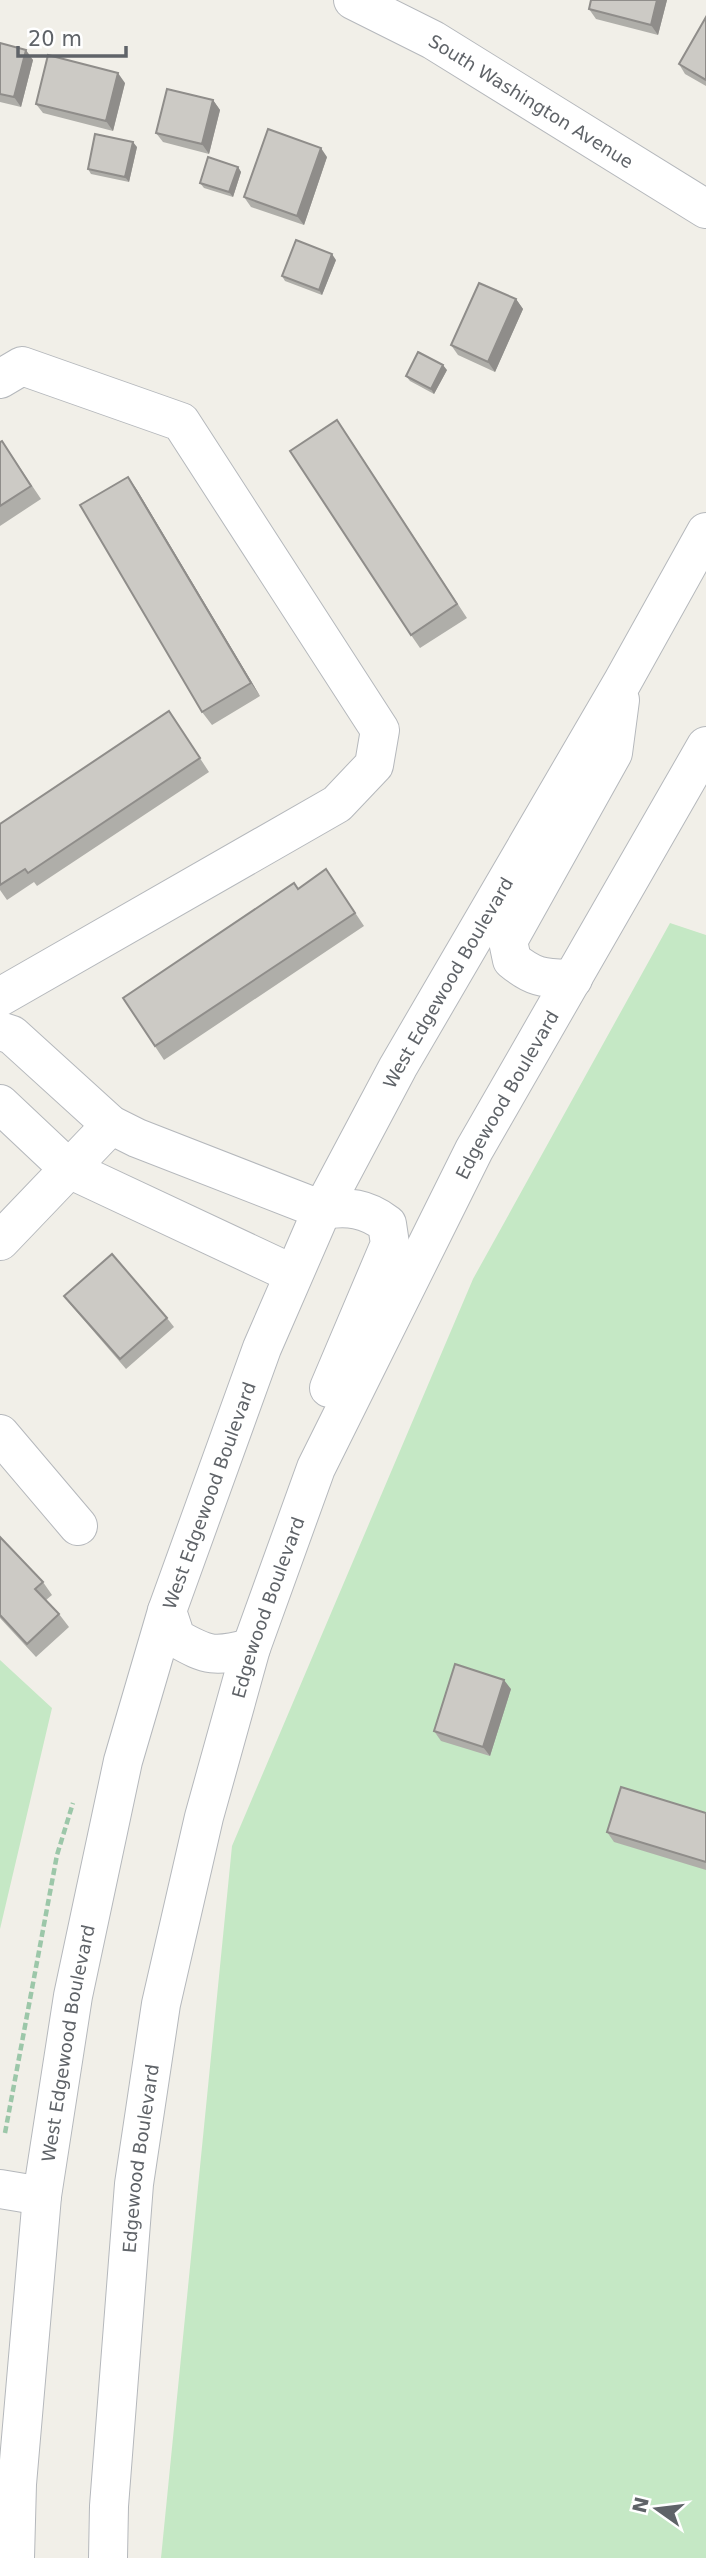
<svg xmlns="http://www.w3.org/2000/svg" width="706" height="2558" font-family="'DejaVu Sans',sans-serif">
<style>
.green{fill:#c5e8c5}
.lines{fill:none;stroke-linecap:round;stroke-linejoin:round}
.minor-casing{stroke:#b5b8bc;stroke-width:40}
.path{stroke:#9cc7a9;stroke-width:4.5;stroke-dasharray:7 3.5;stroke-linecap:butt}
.minor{stroke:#fff;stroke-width:38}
.wall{fill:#afaea9}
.shaded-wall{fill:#8f8d8a}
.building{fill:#cccac5;stroke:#8f8d8a;stroke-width:2}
.labels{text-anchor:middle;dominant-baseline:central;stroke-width:7;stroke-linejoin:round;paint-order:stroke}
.street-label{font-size:18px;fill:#5f6368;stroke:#fff}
</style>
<rect width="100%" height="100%" fill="#f1efe8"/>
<path class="green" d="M670,923L706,935V2558H161L232,1846L473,1279Z
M0,1660L52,1708L0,1929Z"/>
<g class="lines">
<defs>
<g id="minor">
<path id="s1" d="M353,0L433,40L706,209"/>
<path d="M0,379L22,366L181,422L380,730L374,765L337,804L0,997"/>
<path d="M573,979C544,978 535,979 512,960L508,941L613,753L620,700"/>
<path d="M0,1031L12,1035L111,1125L137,1138L322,1210C348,1206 366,1208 387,1224L390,1244L329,1388"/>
<path d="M0,1104L69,1169L293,1274"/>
<path d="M0,1241L111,1125"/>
<path d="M0,1434L78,1526"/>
<path d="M167,1611L176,1638C209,1657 215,1657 251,1648"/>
<path d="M0,2189L42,2196"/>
<path id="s2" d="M15,2558L17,2484L42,2196L73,1996L123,1761L167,1611L262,1348L322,1210L398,1067L623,681L706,532"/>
<path id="s3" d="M108,2558L109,2506L134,2184L161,2004L204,1817L251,1648L316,1468L474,1150L706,746"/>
</g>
</defs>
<use href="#minor" class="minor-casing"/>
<path class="path" d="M5,2133L57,1855L73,1803"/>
<use href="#minor" class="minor"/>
</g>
<path class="wall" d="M591,0H667L658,35L596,19L589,9Z
M706,17V86L685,74L679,64Z
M0,43L33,60L21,107L0,102Z
M125,83L113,131L43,113L36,104Z
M213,100L220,110L209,154L163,142L156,133Z
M137,147L129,182L91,174L88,169Z
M327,157L304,225L251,207L244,197Z
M238,167L241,172L233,197L204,188L200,183Z
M336,260L322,295L285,281L282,276Z
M516,299L523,309L495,372L458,355L451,345Z
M447,370L434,394L410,381L406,376Z
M346,433L467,618L420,648L411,635Z
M2,441L41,499L0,526V442Z
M128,477L137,490L260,696L212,725L202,712Z
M169,711L209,772L37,886L34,882L7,900L0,890V824Z
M326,869L364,926L164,1060L123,998L298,889Z
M64,1296L167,1318L174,1327L126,1369L71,1305Z
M0,1537L43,1582L52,1595L46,1600L59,1614L69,1627L36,1657L0,1618Z
M511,1689L490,1756L441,1741L434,1731Z
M706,1813V1870L614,1842L607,1832Z"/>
<path class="shaded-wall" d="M657,0H667L658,35L651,25Z
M26,50L33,60L21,107L14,97Z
M118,73L125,83L113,131L106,121Z
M213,100L220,110L209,154L202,144Z
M133,142L137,147L129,182L125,177Z
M321,148L327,157L304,225L297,216Z
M238,167L241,172L233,197L229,192Z
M332,254L336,260L322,295L319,290Z
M516,299L523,309L495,372L488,362Z
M443,365L447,370L434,394L431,389Z
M128,477L137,490L260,696L251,683Z
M504,1680L511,1689L490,1756L483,1747Z"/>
<path class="building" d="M591,0H657L651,25L589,9Z
M706,17V80L679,64Z
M0,43L26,50L14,97L0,94Z
M48,55L118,73L106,121L36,104Z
M167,89L213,100L202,144L156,133Z
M268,129L321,148L297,216L244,197Z
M95,134L133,142L125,177L88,169Z
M208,157L238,167L229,192L200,183Z
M296,240L332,254L319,290L282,276Z
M479,283L516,299L488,362L451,345Z
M418,352L443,365L431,389L406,376Z
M337,420L457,604L411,635L290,451Z
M2,441L31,486L0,506V442Z
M128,477L251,683L202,712L80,505Z
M169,711L200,758L28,873L25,869L0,885V824Z
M326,869L355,913L155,1046L123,998L294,883L298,889Z
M112,1254L167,1318L120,1359L64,1296Z
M0,1537L43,1582L35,1589L59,1614L27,1644L0,1615Z
M455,1664L504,1680L483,1747L434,1731Z
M621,1787L706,1813V1862L607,1832Z"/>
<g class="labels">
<g class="street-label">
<text stroke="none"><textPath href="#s1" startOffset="205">South Washington Avenue</textPath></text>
<text stroke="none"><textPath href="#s2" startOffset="1652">West Edgewood Boulevard</textPath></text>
<text stroke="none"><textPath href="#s3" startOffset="1535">Edgewood Boulevard</textPath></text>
<text stroke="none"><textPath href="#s2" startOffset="1085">West Edgewood Boulevard</textPath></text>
<text stroke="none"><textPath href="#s3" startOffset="968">Edgewood Boulevard</textPath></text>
<text stroke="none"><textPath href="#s2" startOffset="518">West Edgewood Boulevard</textPath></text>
<text stroke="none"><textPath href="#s3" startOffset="401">Edgewood Boulevard</textPath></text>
</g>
</g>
<g transform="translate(657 2509) rotate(284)" stroke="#ffffff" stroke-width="5" paint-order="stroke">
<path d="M0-5L12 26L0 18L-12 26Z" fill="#5f6368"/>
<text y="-10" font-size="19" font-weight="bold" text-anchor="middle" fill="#5f6368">N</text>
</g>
<path d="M18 46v10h108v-10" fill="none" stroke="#5f6368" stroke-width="3.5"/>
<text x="28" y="46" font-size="21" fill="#5f6368" stroke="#ffffff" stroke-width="5" paint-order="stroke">20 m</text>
</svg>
